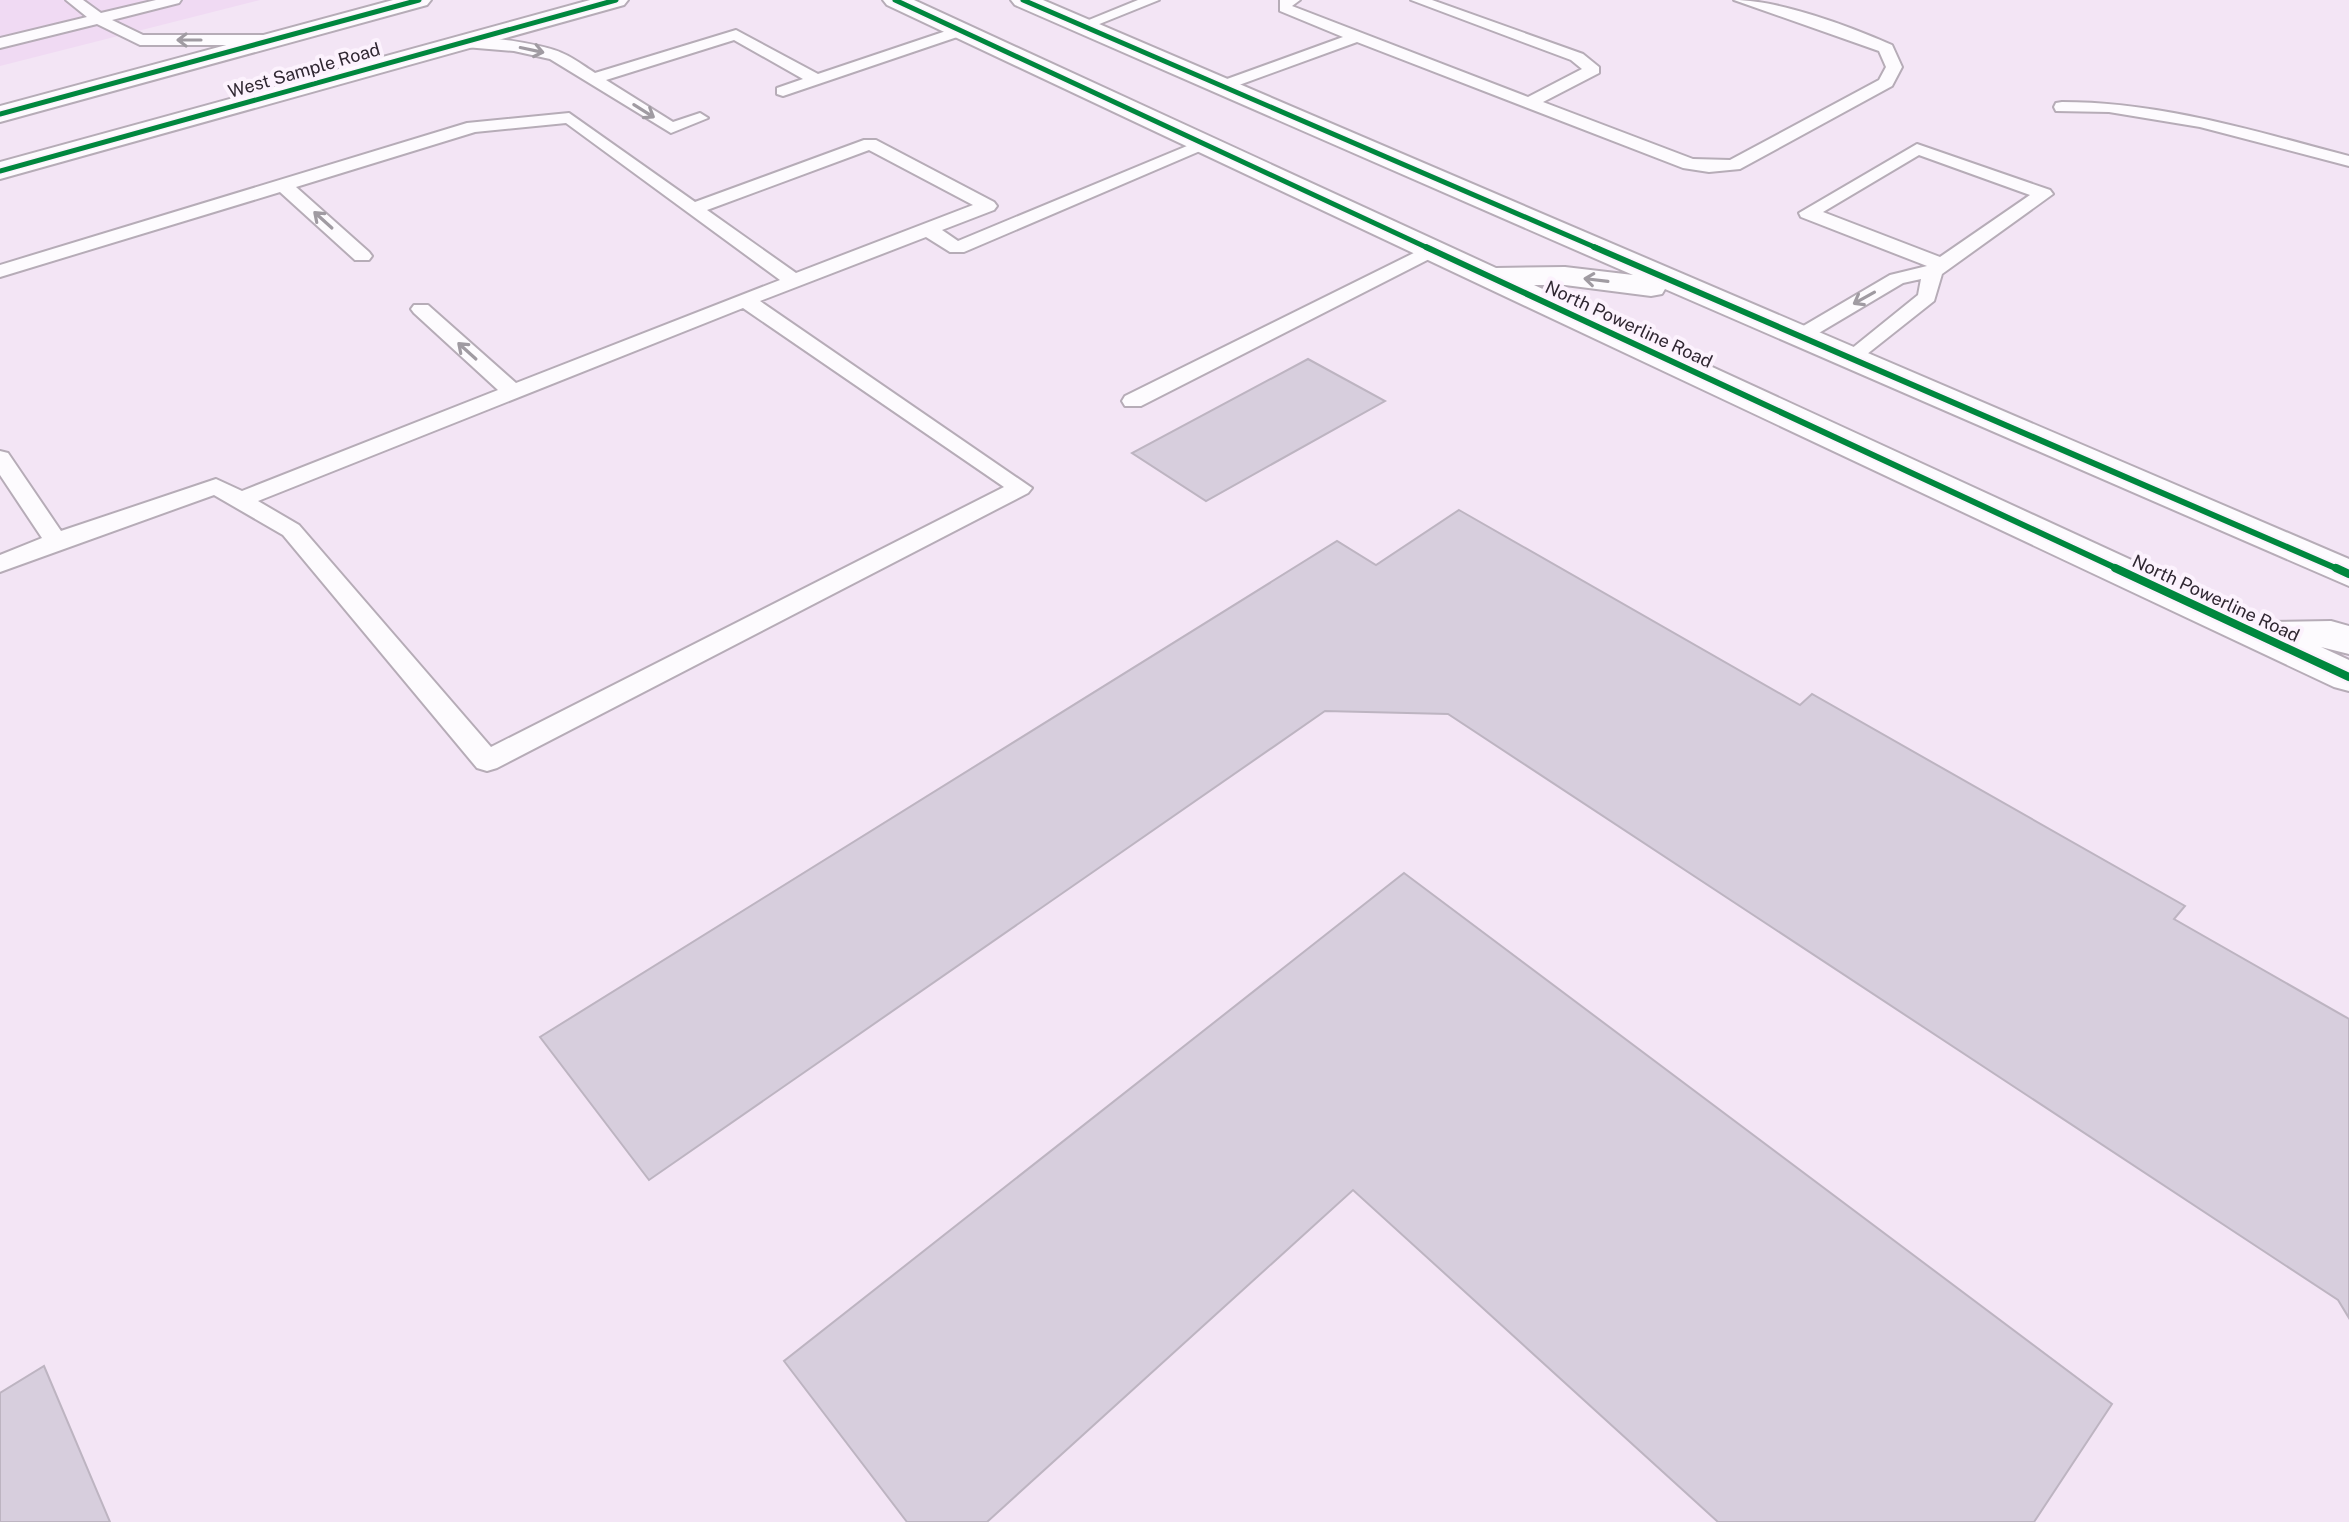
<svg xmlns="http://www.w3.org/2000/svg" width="2349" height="1522" font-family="'Public Sans',sans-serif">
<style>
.built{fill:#f0daf3}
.building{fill:#d7cedd;stroke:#bdb4c1;stroke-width:2}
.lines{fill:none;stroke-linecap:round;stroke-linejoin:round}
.lane-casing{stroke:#b6acb7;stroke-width:4}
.secondary-casing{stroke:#b6acb7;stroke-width:4}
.primary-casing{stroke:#b6acb7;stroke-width:4}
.lane{fill:#fdfbfe;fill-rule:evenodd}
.secondary{fill:#fdfbfe;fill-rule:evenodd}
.primary{fill:#fdfbfe;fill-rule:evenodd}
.cycleway-far2-casing{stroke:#fcf2fd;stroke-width:8}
.cycleway-far1-casing{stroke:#fcf2fd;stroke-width:10}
.cycleway-casing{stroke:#fcf2fd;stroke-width:13}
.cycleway-far2{stroke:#00873e;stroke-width:5}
.cycleway-far1{stroke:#00873e;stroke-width:6}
.cycleway{stroke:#00873e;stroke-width:8}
.oneway{stroke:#a09ba2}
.labels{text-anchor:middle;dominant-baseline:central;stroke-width:8;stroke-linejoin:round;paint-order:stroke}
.far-street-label{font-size:18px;fill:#2f2631;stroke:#fcf2fd}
</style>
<rect width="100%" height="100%" fill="#f3e5f5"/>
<path class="built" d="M0,0H260L0,66Z"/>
<path class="building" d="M1308,359L1385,401L1206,501L1132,453Z
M1459,510L1800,705L1812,694L2185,906L2174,919L2349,1019V1318L2338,1300L1448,714L1325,711L649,1180L540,1037L1337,541L1376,565Z
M1404,873L2112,1404L2034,1522H1718L1353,1190L987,1522H907L784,1361Z
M44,1366L110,1522H0V1393Z"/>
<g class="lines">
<defs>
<path id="lane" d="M66,0H83L101,13L156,0H181L179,3L112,20L143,35H267L275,40L267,45H140L97,24L0,48V38L87,17Z
M1138,0H1159L1087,29H1077L1074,26Z
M1280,0H1300L1292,6L1528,97L1582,69L1571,60L1411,0H1432L1583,54L1599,67V73L1543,102L1693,159L1730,160L1879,80L1886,67L1879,51L1734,0C1779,0 1849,26 1892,45L1902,67L1892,86L1740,169L1709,172L1683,168L1357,42L1228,89H1216V83L1343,37L1280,11Z
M961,26L966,28V34L783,96L777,94V88L803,79L734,40L606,80L673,122L700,113L708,118L671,133L550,59L514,51L465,47L457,42C470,31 546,45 562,53C574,58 584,66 595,73L736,30L818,74Z
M2062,102C2161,102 2254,131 2349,156V166L2200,127L2109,112L2056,111L2054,107L2056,103Z
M569,113L695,202L864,140H876L994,202L997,206L994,210L942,230L958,241L1199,141L1205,140L1214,145L964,252H950L926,237L760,301L1032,488L1028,493L497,768L487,771L477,768L283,535L214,495L0,572V555L42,538L0,475V451L8,453L61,531L216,479L242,491L498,390L414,313L411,309L414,305H428L516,383L780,280L566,123L475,132L296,187L369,252L372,256L369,260H355L280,192L0,277V265L467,123ZM869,150L973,205L796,273L707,210ZM743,308L1004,487L491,747L299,525L258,501Z
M1917,144L2050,190L2053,194L1942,274L1934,301L1857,362H1843L1840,358L1918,295L1921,279L1903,283L1807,340H1793L1790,336L1793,332L1890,275L1927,266L1801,217L1799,213ZM1919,155L2030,195L1940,257L1823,212Z
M1432,244L1439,246L1442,250L1439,254L1141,406H1125L1122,401L1125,396Z"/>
<path id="secondary" d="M883,0H914L1496,268L1565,267L1633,275L1015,5L1011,0H1043L2349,559V586L1665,289L1662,294L1651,296L1565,285H1534L2266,622L2331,621L2349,626V654L2321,647L2349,660V691L2334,687L887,5Z"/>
<path id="primary" d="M393,0H431L427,5L0,122V106Z
M590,0H628L624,5L0,179V162Z"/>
</defs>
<use href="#lane" class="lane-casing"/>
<use href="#secondary" class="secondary-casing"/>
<use href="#primary" class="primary-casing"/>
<use href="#lane" class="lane"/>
<use href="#secondary" class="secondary"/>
<use href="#primary" class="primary"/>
<defs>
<path id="cycleway-far2" d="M895,0L1430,249
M1023,0L1599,249
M0,114L419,0
M0,171L616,0"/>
<path id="cycleway-far1" d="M1426,247L2120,570
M1594,247L2340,570"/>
<path id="cycleway" d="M2115,568L2349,677
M2336,568L2349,574"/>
</defs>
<use href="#cycleway-far2" class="cycleway-far2-casing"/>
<use href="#cycleway-far1" class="cycleway-far1-casing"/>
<use href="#cycleway" class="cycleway-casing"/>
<use href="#cycleway-far2" class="cycleway-far2"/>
<use href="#cycleway-far1" class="cycleway-far1"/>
<use href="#cycleway" class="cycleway"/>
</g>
<defs><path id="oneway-shaft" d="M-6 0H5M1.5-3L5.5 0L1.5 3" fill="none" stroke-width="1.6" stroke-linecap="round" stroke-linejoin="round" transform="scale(2)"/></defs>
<g class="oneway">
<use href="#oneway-shaft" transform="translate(189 40) rotate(-180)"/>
<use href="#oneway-shaft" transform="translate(532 50) rotate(12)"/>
<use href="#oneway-shaft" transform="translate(644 111) rotate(32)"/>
<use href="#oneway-shaft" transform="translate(323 220) rotate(-138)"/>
<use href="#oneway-shaft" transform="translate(1596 280) rotate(-173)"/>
<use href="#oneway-shaft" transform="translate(1864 298) rotate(151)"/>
<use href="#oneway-shaft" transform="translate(467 351) rotate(-138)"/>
</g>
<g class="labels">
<g class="far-street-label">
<text transform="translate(304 70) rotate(-16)">West Sample Road</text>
<text transform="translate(1629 324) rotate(25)">North Powerline Road</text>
<text transform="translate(2216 598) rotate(25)">North Powerline Road</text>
</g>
</g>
</svg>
